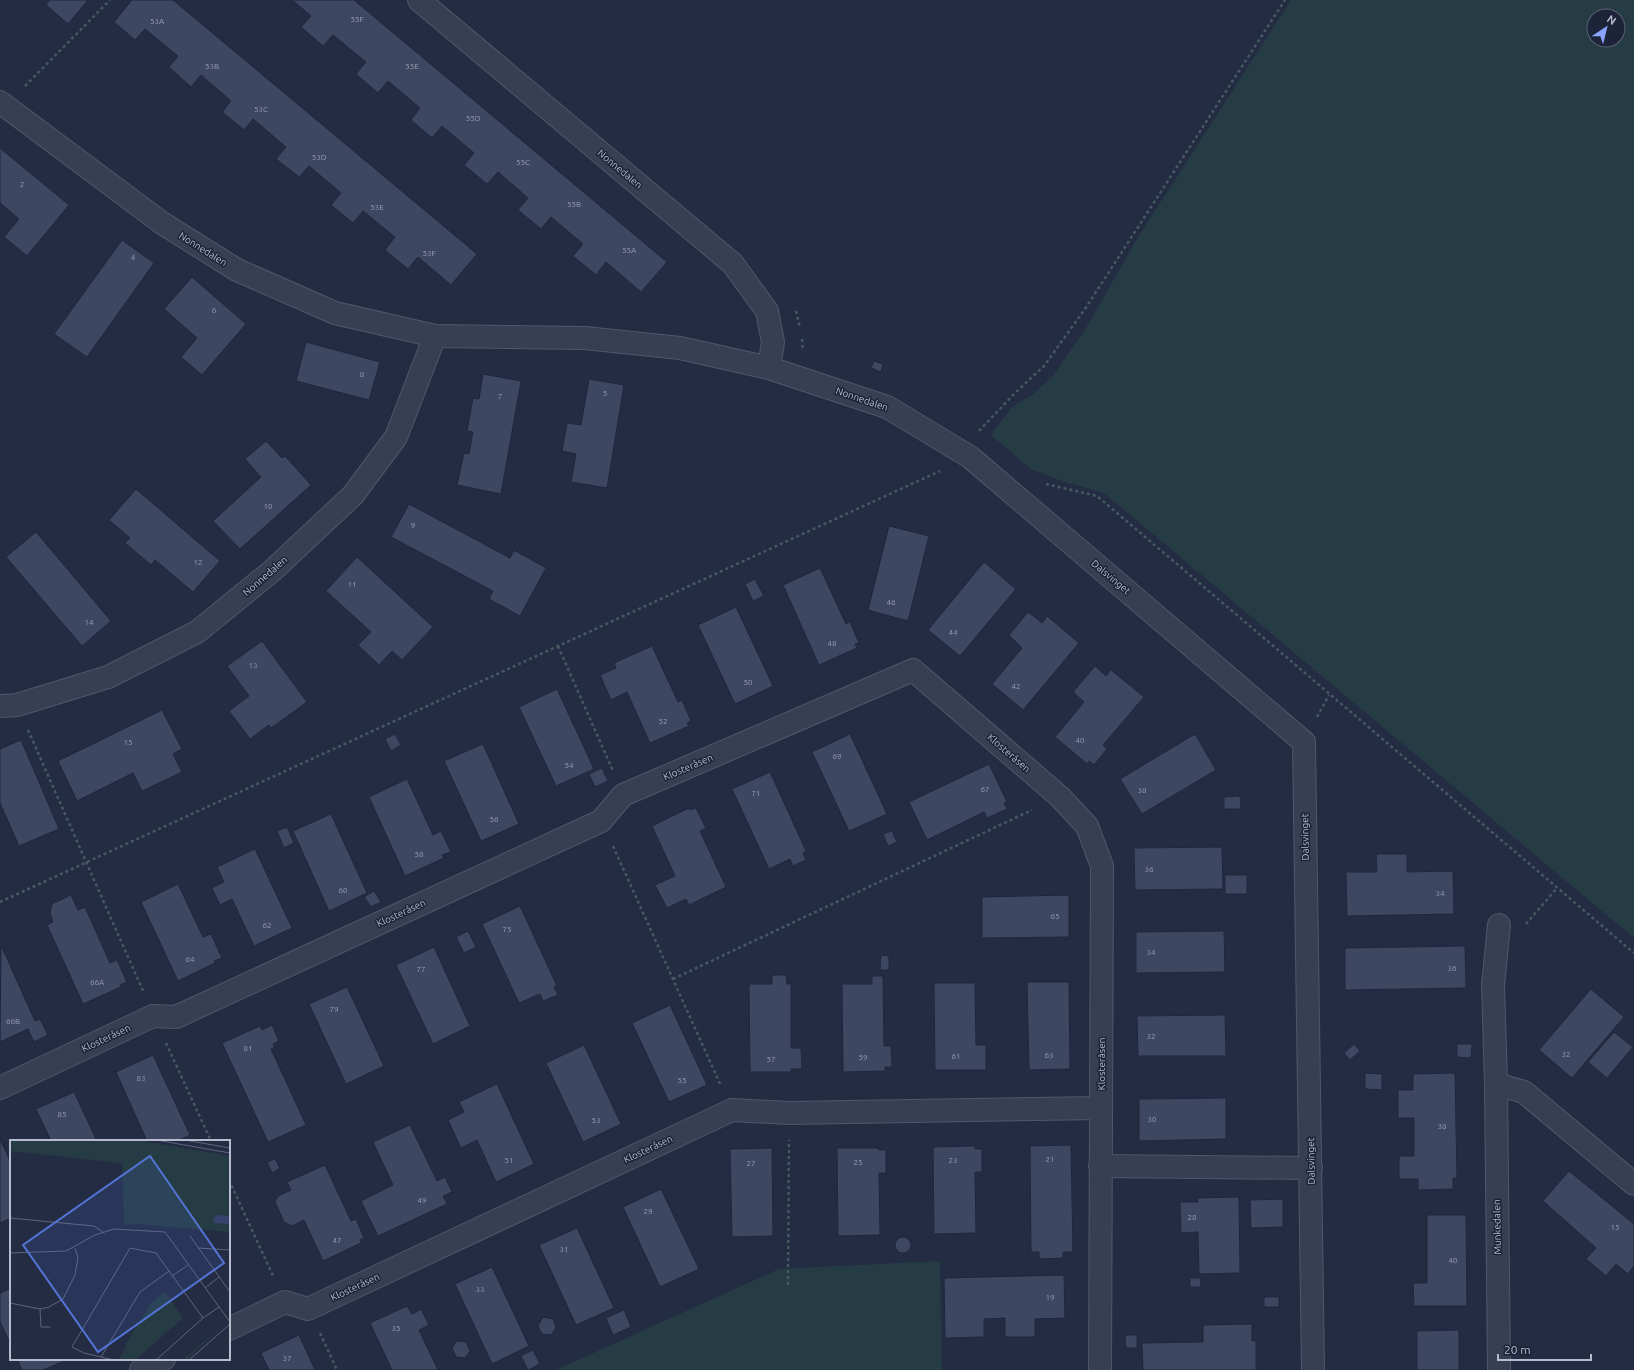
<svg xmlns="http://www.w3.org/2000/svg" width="1634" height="1370" font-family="Ubuntu,sans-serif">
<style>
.green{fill:#263c45;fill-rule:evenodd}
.building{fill:#3e4761;stroke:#20263b}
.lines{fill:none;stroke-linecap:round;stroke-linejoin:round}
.minor-casing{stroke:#51576b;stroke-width:24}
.path{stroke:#455961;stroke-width:2.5;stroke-dasharray:3 3;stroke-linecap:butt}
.minor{stroke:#393f53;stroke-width:22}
.labels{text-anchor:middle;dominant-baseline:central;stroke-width:3;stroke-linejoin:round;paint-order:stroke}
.number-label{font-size:8px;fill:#989eb2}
.street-label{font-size:10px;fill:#b6bbcd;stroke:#1d2439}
.inset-road{fill:none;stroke:#5e657b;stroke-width:1}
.view{fill:#5374d4;fill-opacity:0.15;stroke:#5374d4;stroke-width:2}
.inset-edge{fill:none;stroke:#b6bbcd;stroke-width:2}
</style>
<rect width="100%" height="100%" fill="#242c44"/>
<path class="green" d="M1291,0H1634V938L1104,493L1062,481L1031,469L991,435L1012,407L1032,395L1052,377L1086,328L1138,237ZM1594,16H1618V40H1594Z
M940,1261L942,1370H556L779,1269Z"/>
<path class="building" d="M50,0H88L68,24L46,5Z
M132,0H173L477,254L451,285L418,257L408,269L385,250L395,237L363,211L353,223L331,205L341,193L309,166L299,177L276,159L286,147L253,119L244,130L222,112L231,101L201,75L191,87L169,67L178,56L145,29L135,40L114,22Z
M292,0H354L667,262L641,292L606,262L596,275L573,256L583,244L551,217L541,229L518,210L528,198L498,172L487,184L464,165L474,153L442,126L432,138L411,120L420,108L388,81L378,93L356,74L366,62L333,35L323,46L301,27L311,16Z
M0,148L69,205L27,256L4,237L19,219L0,203Z
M122,240L154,263L87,357L54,334Z
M192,277L246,324L202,375L181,357L197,338L164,309Z
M306,342L380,362L369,400L296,381Z
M874,361L883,364L881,372L871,368Z
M483,374L521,381L501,494L457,485L464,453L469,454L473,432L467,431L473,398L479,399Z
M589,379L624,385L607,488L571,482L576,454L562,451L567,423L581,425Z
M266,441L282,458L285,456L311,485L240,549L213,521L261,477L245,459Z
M136,489L220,561L193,592L155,560L151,565L125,543L130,538L109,520Z
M409,504L510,558L514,550L546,568L520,616L489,599L493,591L391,537Z
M889,526L929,536L908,621L868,610Z
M36,532L111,621L82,646L6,557Z
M357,557L433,627L402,660L392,651L379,665L358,645L371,632L326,591Z
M984,562L1016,589L960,656L928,630Z
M820,568L846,624L850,622L859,643L855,644L857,648L819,665L783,585Z
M755,579L764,596L753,601L745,584Z
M736,607L773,686L735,704L698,625Z
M1028,612L1042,623L1047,616L1079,643L1023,710L992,684L1022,648L1009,635Z
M262,641L307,702L271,728L269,725L250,739L229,711L249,696L227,666Z
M652,646L678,702L682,700L691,721L687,723L689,726L650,743L627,692L611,700L600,675L616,668L614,663Z
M1095,666L1106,676L1111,670L1144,697L1103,745L1107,749L1094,765L1089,761L1087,764L1055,737L1084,702L1073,692Z
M557,689L594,769L556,786L519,707Z
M162,710L182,749L173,754L182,772L142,791L133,773L77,801L58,761Z
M395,734L401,745L391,751L385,739Z
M850,734L887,814L849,831L812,752Z
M1195,734L1216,770L1142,814L1120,779Z
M21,740L59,829L19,846L0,803V749Z
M483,744L519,824L481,841L444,761Z
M989,764L1007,802L1004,803L1007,809L987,818L984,812L927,840L909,802Z
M602,768L608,781L595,787L589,774Z
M770,772L806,851L803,853L806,860L793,866L790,859L769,869L732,789Z
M407,779L433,835L441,831L451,852L442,855L444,858L405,876L369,797Z
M1240,796L1241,809H1224V797Z
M689,808L690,810L696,808L706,828L700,831L726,887L689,905L686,899L667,908L655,885L675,876L652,826Z
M331,814L367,893L329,911L293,831Z
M287,827L294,843L284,848L277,831Z
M892,831L897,842L888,846L883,834Z
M1222,847L1223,889L1135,890L1134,848Z
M255,849L292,928L254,946L232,899L220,905L212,888L224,882L217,867Z
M1376,854H1407V872L1453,871L1454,914L1347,916L1346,872H1377Z
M1225,875H1247V894H1225Z
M178,884L203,937L211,934L222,958L214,961L215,963L178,981L141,902Z
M374,891L381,902L371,907L364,897Z
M71,895L78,910L85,907L110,963L117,960L127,982L120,985L121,987L83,1004L47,925L53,922L50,913L52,904Z
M1069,895V937L982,938V897Z
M520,906L557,986L554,987L558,995L543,1001L540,994L519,1003L482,924Z
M468,931L476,947L464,953L456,937Z
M1224,931L1225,972L1136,973V932Z
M1,945L35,1021L40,1019L48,1035L34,1042L28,1029L0,1042Z
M1465,946L1466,988L1345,990V948Z
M434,947L470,1026L433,1044L396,965Z
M881,955L889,956V970H880Z
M772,975H786L787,984H791V1048H801L802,1069H791V1072H750L749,984H772Z
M872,976H883L884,1046H891L892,1067H885V1071L843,1072L842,984H872Z
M1027,982H1069L1070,1069L1029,1070Z
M934,983H975L976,1045H986V1070H935Z
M347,987L384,1066L346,1084L309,1004Z
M1591,989L1624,1017L1572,1078L1539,1050Z
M670,1005L707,1085L669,1102L632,1023Z
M1225,1015L1226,1056H1138L1137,1016Z
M272,1025L279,1041L273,1044L275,1047L271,1049L306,1125L268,1142L222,1043L260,1026L262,1030Z
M1614,1032L1633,1047L1607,1078L1588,1062Z
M1354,1044L1360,1051L1350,1060L1344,1053Z
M1457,1044H1472L1471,1058L1457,1057Z
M584,1045L621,1124L583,1142L546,1063Z
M153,1055L190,1135L177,1141H147L116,1072Z
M1365,1073L1382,1074V1090L1365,1089Z
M1455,1073L1457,1178H1453V1189L1418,1190V1179H1399V1156H1414V1118H1398V1090H1413V1074Z
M497,1084L534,1164L496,1182L477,1140L461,1148L448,1120L464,1112L459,1102Z
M74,1092L97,1141H51L36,1109Z
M1226,1098V1139L1139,1141V1099Z
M410,1125L437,1181L445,1177L452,1192L443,1196L447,1204L378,1236L361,1201L393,1185L373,1142Z
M0,1139L11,1163V1218L0,1223Z
M1071,1145L1073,1252H1063V1258L1039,1259V1252H1031L1030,1146Z
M974,1146L975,1149H982V1172H975L976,1233L934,1234L933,1147Z
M772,1148L773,1236L732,1237L730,1149Z
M837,1148H878L879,1150H886V1173H879L880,1235L838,1236Z
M275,1159L280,1168L272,1173L267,1162Z
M325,1165L351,1221L356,1219L364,1238L360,1240L361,1243L323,1261L304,1220L292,1226L284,1222L275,1202L278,1196L291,1190L287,1182Z
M1569,1171L1634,1224V1266L1628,1274L1616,1264L1606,1276L1586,1259L1596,1248L1543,1201Z
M661,1189L699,1269L660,1287L623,1207Z
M1239,1197L1240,1273L1199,1274L1198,1232L1181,1233L1180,1202H1198L1197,1198Z
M1283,1199V1227L1251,1228L1250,1200Z
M1427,1215H1466L1467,1306H1414L1413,1283H1427Z
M577,1228L614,1308L576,1325L539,1245Z
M895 1245a8 8 0 1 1 16 0a8 8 0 1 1-16 0Z
M492,1267L529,1346L492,1364L455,1284Z
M1064,1275L1065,1318L1035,1319V1337H1005V1318L984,1319V1337L945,1338L944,1278Z
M1190,1278H1200L1201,1287H1190Z
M11,1288V1345L0,1322V1293Z
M1264,1297H1279V1307H1264Z
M407,1306L412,1314L421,1309L429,1325L419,1330L438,1370H392L370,1323Z
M624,1310L631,1327L613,1335L606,1318Z
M543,1317L553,1319L556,1328L551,1335L542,1334L538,1326Z
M1252,1324V1341H1256V1370H1143L1142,1343L1203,1342V1325Z
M1459,1330V1370H1417V1331Z
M299,1335L315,1370H269L261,1353Z
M1125,1335H1137V1348H1126Z
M457,1341L466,1342L470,1351L465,1358L456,1357L452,1348Z
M533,1350L540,1364L528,1370L521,1356Z
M17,1359H63L64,1361L43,1370H22Z"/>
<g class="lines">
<defs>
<path id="minor" d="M419,0L733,264L767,311L773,342L769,368
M0,102L162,223L237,270L335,313L435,336L585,338L680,348L769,368L887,407L970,457L1304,742L1313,1370
M0,706L17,705L108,677L197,632L272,571L353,495L396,437L435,336
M1496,1084L1524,1092L1634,1184
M0,1088L153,1016L176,1017L601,821L623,795L913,670L1060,797L1087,826L1102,866L1100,1370
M1100,1166L1311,1168
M229,1329L285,1302L308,1309L732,1110L789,1113L1101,1108
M141,1370L164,1359
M1499,1370L1496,1084L1493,985L1499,925"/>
</defs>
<use href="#minor" class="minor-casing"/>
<path class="path" d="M25,86L110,0
M796,311L800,328
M802,339L803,351
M979,431L1015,393L1044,366L1085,309L1285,0
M1046,484L1097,496L1634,953
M558,646L613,771
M1317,717L1329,695
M28,730L143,991
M613,846L721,1086
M0,902L940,471
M1526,924L1557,888
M673,979L1032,810
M166,1043L211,1141
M229,1180L274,1278
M788,1285L789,1140
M320,1333L337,1370"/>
<use href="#minor" class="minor"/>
</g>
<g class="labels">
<g class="number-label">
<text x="357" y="19">55F</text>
<text x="157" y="21">53A</text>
<text x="212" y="66">53B</text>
<text x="412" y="66">55E</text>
<text x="261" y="109">53C</text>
<text x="473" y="118">55D</text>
<text x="319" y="157">53D</text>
<text x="523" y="162">55C</text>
<text x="22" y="184">2</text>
<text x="574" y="204">55B</text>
<text x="377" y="207">53E</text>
<text x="629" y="250">55A</text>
<text x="429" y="253">53F</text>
<text x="133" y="257">4</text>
<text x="214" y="310">6</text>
<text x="362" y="374">8</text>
<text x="605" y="393">5</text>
<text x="500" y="396">7</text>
<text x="268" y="506">10</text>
<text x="413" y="525">9</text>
<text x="198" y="562">12</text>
<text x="352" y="584">11</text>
<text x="891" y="602">46</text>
<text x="89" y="622">14</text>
<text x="953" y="632">44</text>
<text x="832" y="643">48</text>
<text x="253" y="665">13</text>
<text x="748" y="682">50</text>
<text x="1016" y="686">42</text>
<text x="663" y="721">52</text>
<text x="1080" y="740">40</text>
<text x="128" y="742">15</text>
<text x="837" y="756">69</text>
<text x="569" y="765">54</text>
<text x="985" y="789">67</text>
<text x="1142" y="790">38</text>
<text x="756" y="793">71</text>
<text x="494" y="819">56</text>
<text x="419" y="854">58</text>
<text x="1149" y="869">36</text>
<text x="343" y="890">60</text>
<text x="1440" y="893">34</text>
<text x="1055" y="916">65</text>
<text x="267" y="925">62</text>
<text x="507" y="929">75</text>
<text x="1151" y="952">34</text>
<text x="190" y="959">64</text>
<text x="1452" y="968">36</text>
<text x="421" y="969">77</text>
<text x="97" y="982">66A</text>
<text x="334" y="1009">79</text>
<text x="13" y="1021">66B</text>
<text x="1151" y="1036">32</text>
<text x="248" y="1048">81</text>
<text x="1566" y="1054">32</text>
<text x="1049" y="1055">63</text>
<text x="956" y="1056">61</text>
<text x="863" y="1057">59</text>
<text x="771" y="1059">57</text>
<text x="141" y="1078">83</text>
<text x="682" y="1080">55</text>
<text x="62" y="1114">85</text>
<text x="1152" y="1119">30</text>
<text x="596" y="1120">53</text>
<text x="1442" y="1126">38</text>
<text x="1050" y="1159">21</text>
<text x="509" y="1160">51</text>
<text x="953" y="1160">23</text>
<text x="858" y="1162">25</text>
<text x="751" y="1163">27</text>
<text x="422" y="1200">49</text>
<text x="648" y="1211">29</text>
<text x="1192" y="1217">28</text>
<text x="1615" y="1227">15</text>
<text x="337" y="1240">47</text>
<text x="564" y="1249">31</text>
<text x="1453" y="1260">40</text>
<text x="480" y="1289">33</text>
<text x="1050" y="1297">19</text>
<text x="396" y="1328">35</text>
<text x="287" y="1358">37</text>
</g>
<g class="street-label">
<text transform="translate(620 169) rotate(40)">Nonnedalen</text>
<text transform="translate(203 249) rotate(32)">Nonnedalen</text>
<text transform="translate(862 399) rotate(19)">Nonnedalen</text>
<text transform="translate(265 576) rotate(-41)">Nonnedalen</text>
<text transform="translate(1111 577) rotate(40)">Dalsvinget</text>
<text transform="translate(1009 753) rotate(41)">Klosteråsen</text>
<text transform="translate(688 767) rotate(-23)">Klosteråsen</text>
<text transform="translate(1305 837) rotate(-91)">Dalsvinget</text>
<text transform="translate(401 913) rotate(-25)">Klosteråsen</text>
<text transform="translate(106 1038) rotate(-25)">Klosteråsen</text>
<text transform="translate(1101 1064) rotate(-90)">Klosteråsen</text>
<text transform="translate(648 1149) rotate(-25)">Klosteråsen</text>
<text transform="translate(1311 1161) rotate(-91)">Dalsvinget</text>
<text transform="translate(1497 1227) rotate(-91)">Munkedalen</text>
<text transform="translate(355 1287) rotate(-25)">Klosteråsen</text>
</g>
</g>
<g transform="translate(10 1140)">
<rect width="220" height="220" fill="#242c44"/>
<path d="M0,0H127L220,16V92L128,84L114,85L112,23L0,11ZM155,152L173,178L125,220H109L121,195L143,161ZM217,182L176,220H173Z" fill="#263c45"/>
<path d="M205,75L220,76V84L203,83Z" fill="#35426b"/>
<path class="inset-road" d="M146,0L220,13M175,0L220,8M0,78L84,86L93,92M180,96L220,152M188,108L220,110M0,113L56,111L85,95L104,89L155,92L220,182M162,136L178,125M195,148L209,137M0,163L30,169L39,167L53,159L65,135L68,118L65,108M30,169L31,187H40M91,217L130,152L159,131M104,220L74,213L62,207L120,108L146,113L193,178M146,220L193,178L209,167M179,220L220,184"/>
<path class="view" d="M140,16L214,123L88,212L13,105Z"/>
<rect width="220" height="220" class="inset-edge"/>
</g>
<g transform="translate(1606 28) rotate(35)"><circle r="19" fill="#1d2439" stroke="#5a6074"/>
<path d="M0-3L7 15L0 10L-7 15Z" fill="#89a3ff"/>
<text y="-6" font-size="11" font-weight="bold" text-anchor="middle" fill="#b6bbcd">N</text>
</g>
<path d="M1498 1354v6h93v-6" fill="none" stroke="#b6bbcd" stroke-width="2"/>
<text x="1504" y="1354" font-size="12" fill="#b6bbcd" stroke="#1d2439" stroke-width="3" paint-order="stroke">20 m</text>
</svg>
